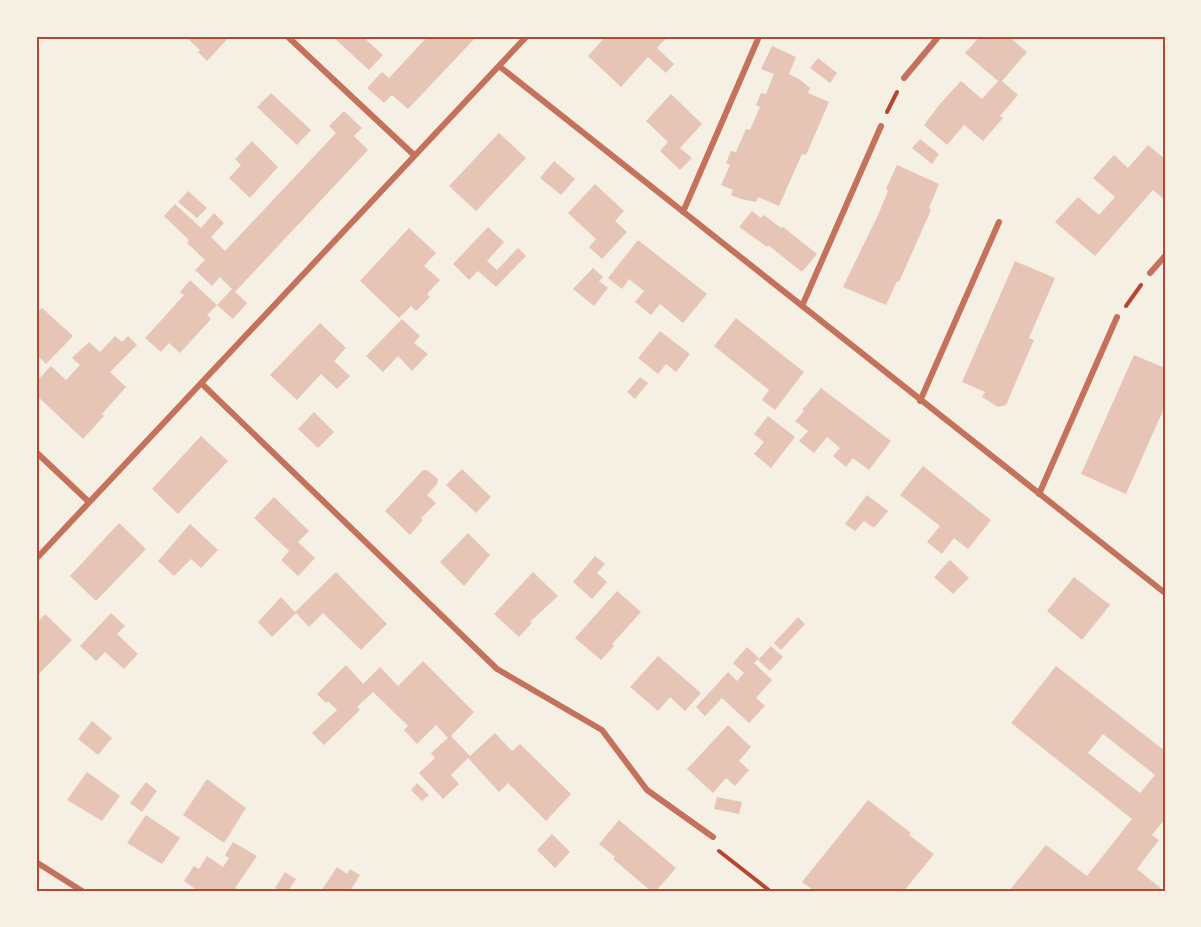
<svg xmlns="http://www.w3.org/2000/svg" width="1201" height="927" font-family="'Noto Sans',sans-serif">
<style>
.building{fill:#e6c5b7;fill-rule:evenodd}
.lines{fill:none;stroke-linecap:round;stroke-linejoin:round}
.path{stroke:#b5482f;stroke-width:4}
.minor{stroke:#c5725c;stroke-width:6}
.neatline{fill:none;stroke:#b5482f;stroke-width:2}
</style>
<rect width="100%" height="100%" fill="#f6efe4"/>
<path class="building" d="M185,36H230L207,61L198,52L200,50Z
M336,36H362L383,55L369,70L334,38Z
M428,36H477L408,109L392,95L384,103L367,88L382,72L389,78Z
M606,36H668L657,48L674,64L666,73L648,57L621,87L588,56Z
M980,36H1008L1027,52L1002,81L1018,95L1000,116L1003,118L983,141L964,125L947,145L924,125L940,104L961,81L982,99L998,81L965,53Z
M772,46L796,57L789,74L799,79L810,88L808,93L829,102L806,155L802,154L779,206L758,197L756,202L741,199L731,195L733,190L721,185L730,165L726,163L731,151L736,152L746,129L750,130L760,107L756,105L761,93L766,94L774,74L761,69Z
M818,58L837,73L830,83L810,68Z
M271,93L311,130L297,145L257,107Z
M671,94L702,124L680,148L692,158L680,170L660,151L668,142L646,121Z
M344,111L362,128L354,136L368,150L235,292L247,303L233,319L217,305L232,289L220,277L212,286L195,270L205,260L187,243L189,240L164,216L175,204L201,228L214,213L224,223L211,237L225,251L336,133L329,126Z
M499,133L526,158L476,211L449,186Z
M920,139L939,154L932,164L912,148Z
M252,141L278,167L250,198L229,178L241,165L235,159Z
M1148,145L1165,159V200L1153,190L1095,256L1055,222L1078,197L1099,215L1115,197L1093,178L1114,155L1128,168Z
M554,161L575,179L561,195L540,178Z
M897,165L939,184L929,208L931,210L899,282L897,281L886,305L843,287L878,215L888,191L886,189Z
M595,184L624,211L615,221L627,232L602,259L589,247L596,239L568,213Z
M188,191L207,208L197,218L178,202Z
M752,211L761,218L764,215L781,228L783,227L817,254L802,272L768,245L767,247L739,227Z
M488,227L504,242L487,261L497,270L518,248L526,256L496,287L478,271L469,280L453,264Z
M409,228L436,253L424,266L440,280L427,294L430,297L416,311L411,306L399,318L360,281Z
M638,240L707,294L683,323L660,304L651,315L635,302L644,291L629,279L622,289L608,278Z
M1015,261L1055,278L1029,338L1034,340L1021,370L1006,405L998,407L982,397L985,392L962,382Z
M593,268L603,277L599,281L608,288L594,306L573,289Z
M190,280L217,305L207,315L211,319L180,353L169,343L161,352L145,338L184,295L180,292Z
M42,308L73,336L46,364L36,354V314Z
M736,318L804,372L775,410L762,400L769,390L714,346Z
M402,319L420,336L414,343L428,354L412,371L398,356L383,372L366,356Z
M320,323L346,348L334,361L350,376L337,389L321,374L297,400L270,375Z
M660,331L690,354L676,372L666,364L658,374L638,358Z
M115,336L122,342L128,336L137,345L110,372L126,387L102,414L104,416L83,439L36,395V382L51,366L66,380L80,365L72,358L89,342L100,352Z
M1134,355L1165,368V406L1126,494L1081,474Z
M640,377L648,383L635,399L627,392Z
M821,388L891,441L869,470L853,458L846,467L833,456L840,448L827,437L814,453L799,441L808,431L795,421L804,411L802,410Z
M314,412L334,432L318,448L298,429Z
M768,416L795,437L771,468L754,454L764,442L754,434Z
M201,436L228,461L178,514L152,489Z
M923,466L991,520L968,549L954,538L942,554L927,542L940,526L900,495Z
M462,469L491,497L476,513L446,485Z
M423,470H427L438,479L437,484L427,495L436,503L421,518L423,520L410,535L385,511Z
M867,495L888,511L874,528L864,521L855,531L845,524Z
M274,497L309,531L298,542L315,558L298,576L281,560L289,551L254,518Z
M119,523L146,549L96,601L70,576Z
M190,524L218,550L201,568L191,559L174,576L158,561Z
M468,533L490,555L464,586L440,562Z
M595,556L605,564L597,573L607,582L592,599L573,582Z
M950,560L969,578L953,594L934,577Z
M336,572L387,624L361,650L323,613L309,627L296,613L272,637L258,622L281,597L295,612Z
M533,572L558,596L530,622L532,623L519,637L494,614Z
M1074,577L1110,605L1082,640L1047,611Z
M617,591L641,612L612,644L614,646L601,660L575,638Z
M111,613L125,626L117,634L138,654L124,669L105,652L96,661L80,646Z
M45,614L72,640L36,677V624Z
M798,617L805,624L781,650L774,643Z
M771,646L783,657L770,671L758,660Z
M747,647L759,658L754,663L772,680L756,698L765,706L749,723L722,698L705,716L696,707L728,672L737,681L744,673L733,663Z
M658,656L701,693L685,711L670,697L658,711L630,687Z
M423,661L474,712L451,736L470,756L495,733L512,751L520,744L571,794L546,821L508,783L499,792L468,758L451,775L459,784L443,799L419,773L435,758L431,753L448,738L436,725L417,744L404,730L408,726L373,692L357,707L360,710L324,745L312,733L337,710L328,701L326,703L317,694L346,665L363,684L380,667L398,686Z
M1056,666L1165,751V819L1152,835L1159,840L1137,869L1164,891H1009L1046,845L1087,876L1132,819L1011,723ZM1103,734L1155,775L1140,793L1088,753Z
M92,721L112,738L98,755L78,739Z
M728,725L751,747L739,761L749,770L735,786L726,778L713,793L687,769Z
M87,772L120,796L102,821L67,800Z
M207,779L246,808L224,843L183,815Z
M146,782L157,791L142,812L130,803Z
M417,783L429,795L422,801L411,790Z
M717,797L742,802L739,814L714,809Z
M868,800L911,833L909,835L934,854L904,891H814L802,882Z
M146,815L180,838L162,864L127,843Z
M619,820L676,868L656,891H651L613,859L615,857L599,844Z
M552,834L570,852L555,868L537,850Z
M233,842L257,856L235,888L240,891H198L184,881L194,866L199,869L207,856L223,867L229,858L225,855Z
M337,867L347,874L350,869L360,875L350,891H321Z
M285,872L296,879L288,891H280L275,888Z"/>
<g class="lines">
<path class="path" d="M887,112L897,92
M1126,306L1141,285
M719,851L770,891"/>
<path class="minor" d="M287,36L414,155
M499,66L1165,593
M904,78L939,36
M683,212L758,39
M1150,273L1165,256
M802,306L881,126
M201,383L497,669L602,730L647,790L713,837
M920,401L999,222
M36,452L89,502
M1039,494L1117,317
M36,559L527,36
M36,862L82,891"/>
</g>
<rect width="1201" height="927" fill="none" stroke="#f6efe4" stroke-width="75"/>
<rect x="38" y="38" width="1126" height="852" class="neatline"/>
</svg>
